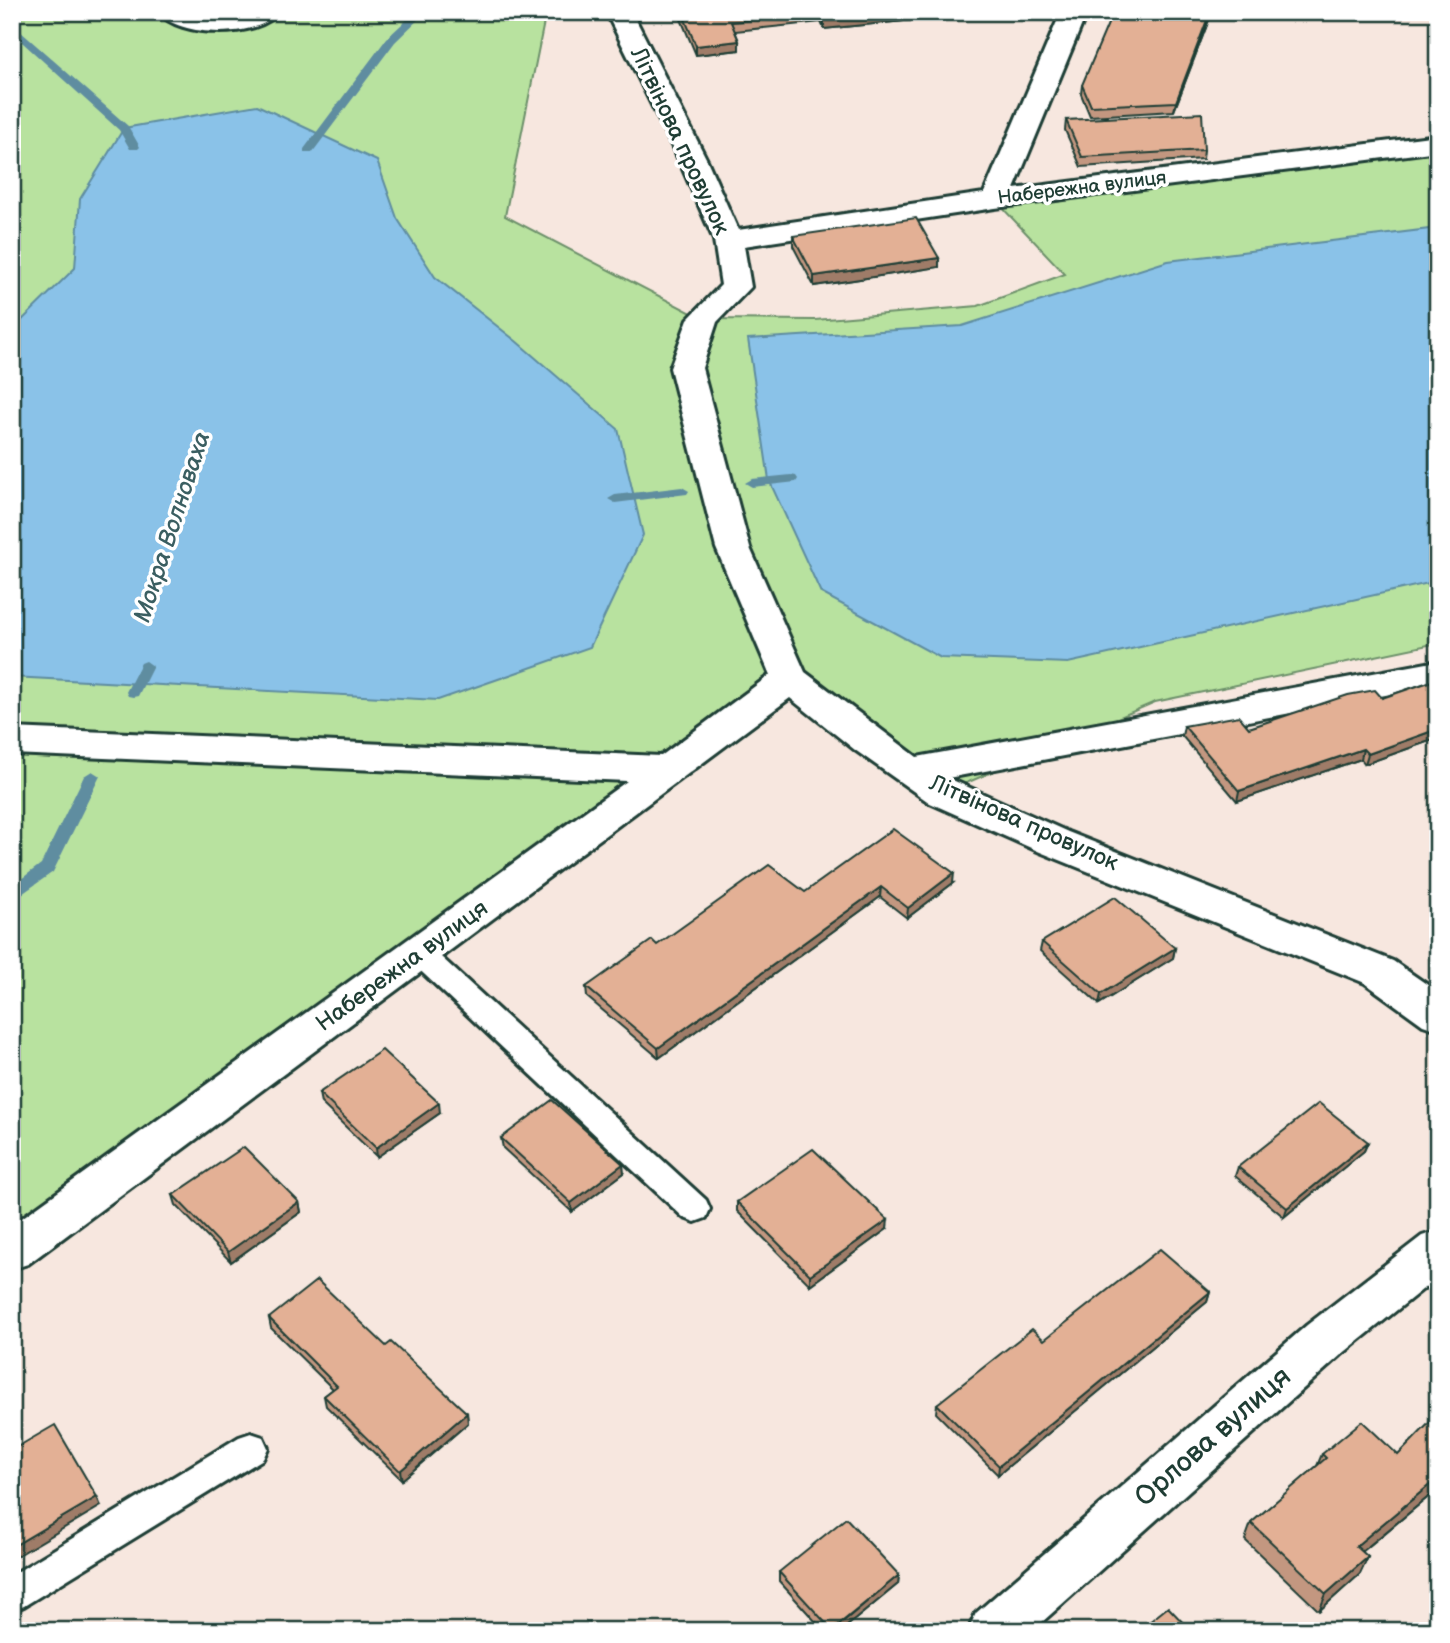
<svg xmlns="http://www.w3.org/2000/svg" width="1450" height="1643" font-family="'Balsamiq Sans',sans-serif">
<style>
.green{fill:#b8e29f;stroke:#6c906a;stroke-width:2}
.water{fill:#8ac2e8;stroke:#5f8da0;stroke-width:2}
.lines{fill:none;stroke-linecap:round;stroke-linejoin:round}
.stream{fill:#5f8da0;fill-rule:evenodd}
.lane-casing{stroke:#1f3d34;stroke-width:6}
.street-casing{stroke:#1f3d34;stroke-width:6}
.lane{fill:#fff;fill-rule:evenodd}
.street{fill:#fff;fill-rule:evenodd}
.wall{fill:#c39780;stroke:#1f3d34;stroke-width:2}
.shaded-wall{fill:#9f7b68;stroke:#1f3d34;stroke-width:2}
.building{fill:#e3b095;stroke:#1f3d34;stroke-width:2}
.labels{text-anchor:middle;dominant-baseline:central;stroke-width:7;stroke-linejoin:round;paint-order:stroke}
.far-street-label{font-size:19px;fill:#1f3d34;stroke:#fff}
.street-label{font-size:23px;fill:#1f3d34;stroke:#fff}
.water-label{font-size:24px;font-style:italic;fill:#3a5e61;stroke:#fff}
.near-street-label{font-size:28px;fill:#1f3d34;stroke:#fff}
</style>
<rect width="100%" height="100%" fill="#f7e7df"/>
<filter id="ink" filterUnits="userSpaceOnUse"><feTurbulence type="fractalNoise" baseFrequency=".0143" numOctaves="2"/><feDisplacementMap in="SourceGraphic" scale="14" xChannelSelector="R" yChannelSelector="G"/><feConvolveMatrix kernelMatrix="1 2 1 2 8 2 1 2 1" color-interpolation-filters="sRGB"/></filter>
<g filter="url(#ink)">
<path class="green" d="M12,12H171L190,26L232,12H546L505,216L703,319L815,320L978,306L1065,274L995,200L1438,143V643L1155,702L943,793L790,679L12,1250V286L21,277L12,260Z"/>
<path class="water" d="M257,105L377,161L397,218L435,277L516,341L618,429L643,535L590,647L438,700L12,677V330L75,268L80,199L124,128Z
M1438,228V581L1068,663L941,658L821,593L769,480L748,339L962,326L1168,261Z"/>
<g class="lines">
<path class="stream" d="M415,12H426L395,42L312,153H304V149L387,38Z
M12,24L128,126L140,147L138,149H130L119,130L12,33Z
M791,475L796,476L798,479L796,482L752,487L745,483L752,479Z
M682,487L689,491L687,494L615,503L608,499L615,495Z
M146,661L153,666L138,696L133,697L128,696L126,692L141,663Z
M92,771L100,776L53,872L12,901V886L41,864L84,776Z"/>
<defs>
<path id="lane" d="M419,942L429,946L706,1200L710,1209L706,1218L695,1222L684,1218L409,960L405,953L409,946Z
M251,1433L263,1437L268,1448L263,1459L24,1606L12,1611V1575L239,1437Z"/>
<path id="street" d="M159,12H192L218,17L247,12H278C260,39 177,38 159,12Z
M606,12H632L707,160L738,230L984,193L1061,12H1087L1014,189L1438,135V151L995,208L744,246L751,287L717,322L702,368L750,548L805,672L917,757L1438,661V685L948,778L1068,832L1393,961L1438,992V1030L1423,1025L1365,983L1040,852L930,803L855,750L790,698L28,1264L12,1269V1225L627,781L12,754V728L661,756L770,675L716,548L670,368L688,319L721,285L714,240L679,160Z
M1438,1231V1277L1341,1355L1032,1631H968L976,1613L1307,1325L1422,1236Z"/>
</defs>
<use href="#lane" class="lane-casing"/>
<use href="#street" class="street-casing"/>
<use href="#lane" class="lane"/>
<use href="#street" class="street"/>
</g>
<path class="wall" d="M678,12H995L824,29L821,22L735,31L739,41V50L696,55Z
M1212,12L1174,111L1090,116L1081,94L1082,85Z
M1066,120L1204,150L1203,159L1081,167L1065,130Z
M793,236L939,258V267L814,286L793,246Z
M1438,679V738L1365,764L1361,759L1237,801L1182,736L1184,726L1249,728L1382,698Z
M953,883L907,918L880,897L659,1058L587,997L586,987L657,945L805,892Z
M1042,942L1175,948L1173,958L1099,1004L1040,951Z
M319,1093L440,1113L377,1157L321,1103Z
M501,1138L624,1173L572,1212L503,1148Z
M1368,1142L1364,1151L1284,1217L1235,1176L1238,1167Z
M173,1195L299,1202L301,1212L231,1262L176,1205Z
M737,1202L887,1229L810,1285L737,1211Z
M1210,1292L1207,1302L998,1475L936,1413L937,1404L1044,1340Z
M269,1318L386,1346L467,1413L468,1423L402,1480L326,1406L324,1396L333,1389L271,1328Z
M1322,1454L1398,1455L1438,1489L1362,1552L1368,1557L1360,1574L1319,1611L1245,1540L1251,1523L1317,1466Z
M779,1572L899,1575L898,1584L841,1631H824L779,1581Z"/>
<path class="shaded-wall" d="M905,12H995L824,29V20Z
M1210,12H1212L1174,111L1176,102Z
M739,41V50L696,55V46Z
M939,258V267L814,286V276Z
M1438,729V738L1365,764L1368,754Z
M1363,749L1361,759L1237,801L1239,791Z
M954,873L953,883L907,918L908,908Z
M881,887L880,897L659,1058L658,1048Z
M1175,948L1173,958L1099,1004L1101,994Z
M439,1103L440,1113L377,1157L376,1148Z
M1368,1142L1364,1151L1284,1217L1287,1208Z
M623,1164L624,1173L572,1212L571,1203Z
M299,1202L301,1212L231,1262L228,1252Z
M888,1220L887,1229L810,1285V1275Z
M1210,1292L1207,1302L998,1475L999,1466Z
M467,1413L468,1423L402,1480L400,1471Z
M1438,1478V1489L1348,1563L1356,1546Z
M97,1497L101,1506L12,1559V1547Z
M1368,1557L1360,1574L1319,1611L1326,1594Z
M899,1575L898,1584L841,1631H832Z"/>
<path class="building" d="M682,12H905L824,20L821,13L731,22L739,41L696,46Z
M1113,12H1210L1176,102L1091,106L1082,85Z
M1202,113L1204,150L1082,157L1066,120Z
M916,218L939,258L814,276L793,236Z
M1438,679V729L1368,754L1363,749L1239,791L1184,726L1239,716L1249,728L1348,695L1375,690L1382,698Z
M893,829L954,873L908,908L881,887L658,1048L586,987L652,940L657,945L769,865L805,892Z
M1115,897L1175,948L1101,994L1042,942Z
M382,1050L439,1103L376,1148L319,1093Z
M552,1100L623,1164L571,1203L501,1138Z
M1319,1103L1368,1142L1287,1208L1238,1167Z
M244,1147L299,1202L228,1252L173,1195Z
M813,1149L888,1220L810,1275L737,1202Z
M1160,1249L1210,1292L999,1466L937,1404L1032,1329L1044,1340Z
M317,1280L386,1346L391,1342L467,1413L400,1471L324,1396L337,1386L269,1318Z
M1438,1414V1478L1356,1546L1368,1557L1326,1594L1251,1523L1326,1458L1322,1454L1362,1421L1398,1455Z
M55,1425L97,1497L12,1547V1450Z
M846,1518L899,1575L832,1630L779,1572Z
M1168,1607L1191,1631H1138Z"/>
</g>
<g class="labels">
<g class="far-street-label">
<text transform="translate(1082 188) rotate(-7)">Набережна вулиця</text>
</g>
<g class="street-label">
<text transform="translate(680 141) rotate(65)">Літвінова провулок</text>
<text transform="translate(1024 823) rotate(24)">Літвінова провулок</text>
<text transform="translate(402 966) rotate(-36)">Набережна вулиця</text>
</g>
<g class="water-label">
<text transform="translate(172 527) rotate(-72)">Мокра Волноваха</text>
</g>
<g class="near-street-label">
<text transform="translate(1213 1437) rotate(-41)">Орлова вулиця</text>
</g>
</g>
<rect width="1450" height="1643" fill="none" stroke="#fff" stroke-width="42"/>
<rect x="21" y="21" width="1408" height="1601" fill="none" stroke="#1f3d34" stroke-width="2.5" filter="url(#ink)"/>
</svg>
